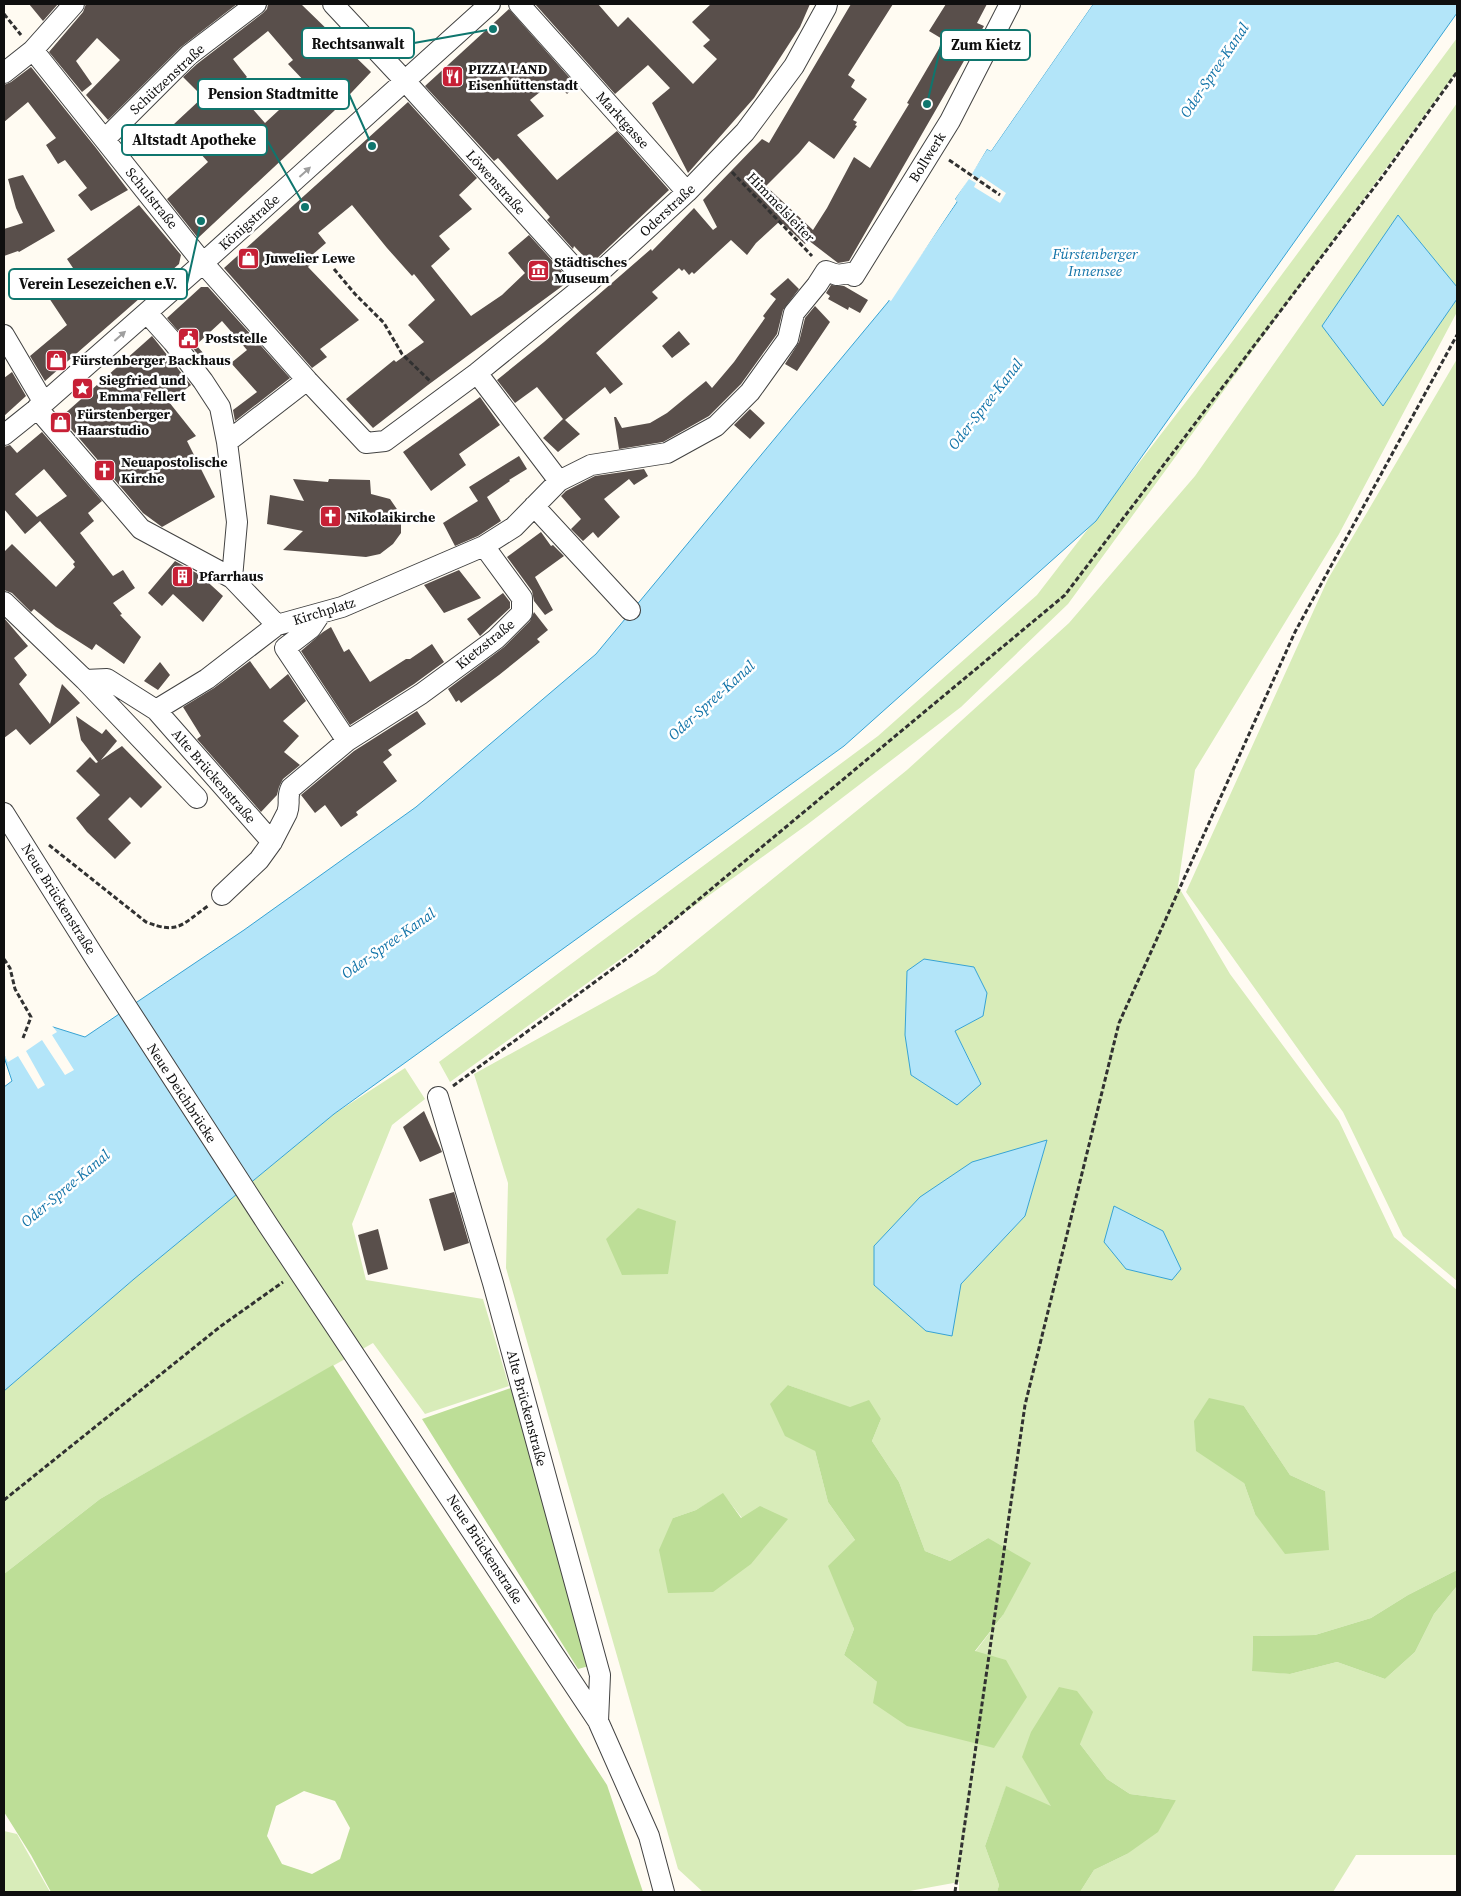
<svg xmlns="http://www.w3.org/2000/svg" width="1461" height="1896" font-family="'Source Serif 4',serif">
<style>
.green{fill:#d8ecb9;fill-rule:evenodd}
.forest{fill:#bdde97;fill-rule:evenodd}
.water{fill:#b3e5f9;stroke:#37a3d4}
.pier{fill:#fffbf2}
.building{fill:#594f4b;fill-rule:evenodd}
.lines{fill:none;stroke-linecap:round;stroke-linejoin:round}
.minor-casing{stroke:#424242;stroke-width:22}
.path{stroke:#313131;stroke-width:3;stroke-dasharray:5 2.5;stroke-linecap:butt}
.minor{stroke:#fff;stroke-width:20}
.oneway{fill:#9f9f9f}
.labels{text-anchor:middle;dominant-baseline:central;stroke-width:5;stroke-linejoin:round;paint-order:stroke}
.poi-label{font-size:14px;font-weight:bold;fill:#0f0f0f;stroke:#fff;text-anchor:start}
.street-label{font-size:14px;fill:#0f0f0f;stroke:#fff}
.water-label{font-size:15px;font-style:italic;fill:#1173a8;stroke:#fff}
.leader{fill:none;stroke:#0f766e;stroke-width:2}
.callout-dot{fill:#0f766e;stroke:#fff;stroke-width:2}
.callout{fill:#fff;stroke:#0f766e;stroke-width:2}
.callout-label{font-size:15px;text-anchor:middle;font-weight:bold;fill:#0f0f0f}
</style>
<rect width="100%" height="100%" fill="#fffbf2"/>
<path class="green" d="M1457,38V71L1068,604L961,707L808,824L450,1082L439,1062L878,736L1037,595L1229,346Z
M1457,103V287L1398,215L1383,406L1457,299V312L1339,534L1195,770L1178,886L1230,974L1339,1121L1394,1237L1457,1290V1570L1408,1595L1371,1618L1315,1635L1253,1636L1252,1670L1290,1674L1337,1662L1385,1679L1415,1652L1434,1614L1457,1586V1855H1356L1333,1892H1080L1094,1870L1127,1854L1176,1800L1130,1794L1107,1779L1080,1744L1051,1807L1006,1787L985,1846L999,1885L997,1892H959V1882L904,1892H703L678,1869L506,1268L508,1183L474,1074L655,974L907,770L1069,623L1195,476ZM907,971L983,1016L955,1031L981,1083ZM1047,1140L1025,1216L961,1284ZM788,1385L881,1419L872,1441L899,1482L925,1551L950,1561L988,1538L1003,1615L975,1652L877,1682L844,1655L854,1629L843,1600L855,1540L828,1502L815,1451ZM1244,1406L1290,1475L1325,1491L1255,1514L1244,1483ZM723,1494L742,1518H673L696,1510Z
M1457,359V1281L1403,1236L1343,1112L1186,892L1328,579Z
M405,1068L425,1099L392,1125L352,1224L366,1280L483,1299L509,1386L425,1414L373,1343L100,1499L4,1574V1391L135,1278L334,1114Z
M4,1831L17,1834L50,1892H4Z"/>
<path class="forest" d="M638,1208L676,1221L668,1274L622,1275L606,1239Z
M333,1365L607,1785L643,1892H51L31,1855L4,1812V1574L100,1499ZM304,1791L335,1801L350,1828L340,1859L312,1874L282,1864L267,1836L276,1806Z
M788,1385L850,1407L869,1400L881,1419L872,1441L899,1482L925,1551L950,1561L988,1538L1031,1563L1003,1615L975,1651L1006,1660L1027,1697L994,1748L907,1726L873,1703L877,1682L844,1655L854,1629L828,1566L855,1540L828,1502L815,1451L785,1436L770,1404Z
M511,1388L589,1666L578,1669L422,1419Z
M1209,1398L1244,1406L1290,1475L1325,1491L1329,1550L1285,1554L1255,1514L1244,1483L1196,1451L1194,1421Z
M723,1493L741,1518L760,1506L788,1519L751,1564L713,1592L668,1593L659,1550L673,1518L696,1510Z
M1457,1570V1586L1434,1614L1415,1652L1385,1679L1337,1662L1290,1674L1252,1671L1253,1636L1315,1635L1371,1618L1408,1595Z
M1059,1687L1077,1691L1093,1712L1080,1744L1107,1779L1130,1794L1176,1800L1158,1832L1127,1854L1094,1870L1080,1892H997L999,1885L985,1846L1006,1786L1051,1806L1022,1757L1031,1732Z"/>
<path class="water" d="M1093,4H1457V13L1096,521L844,746L334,1114L134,1279L4,1391V1087L12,1081L4,1057L50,1026L85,1037L244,930L416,807L596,654L888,302L957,202L955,199L987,149L991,151Z
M1398,215L1457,287V299L1383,406L1322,326Z
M924,959L974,967L987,993L983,1016L955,1031L981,1084L957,1105L911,1075L905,1035L907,971Z
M1047,1140L1025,1216L961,1284L952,1336L926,1331L874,1285V1246L920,1197L972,1162Z
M1114,1206L1163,1231L1181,1269L1172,1280L1126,1269L1104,1242Z"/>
<path class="pier" d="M1090,4H1093L991,151L987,149L972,174L979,179L981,176L1006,193L1000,203L974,187L976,183L969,179L955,199L957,201L891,301L887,299L954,202L953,198L985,148H990Z
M50,1023L57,1032L52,1035L74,1070L65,1075L42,1040L26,1051L45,1085L38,1089L18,1056L8,1062L4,1054Z"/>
<path class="building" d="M29,4H58L43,21Z
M86,4H237L181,47L108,120L86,95L120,60L97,38L76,61L92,84L82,92L49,52L83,12Z
M268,4H301L371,72L334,111L198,238L167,199L208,162L174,124L203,97L183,77L197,64L263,13L267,9ZM268,31L293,60L288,64L307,84L265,123L234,88L247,77L233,59Z
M535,4H598L618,27L628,17L693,84L717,59L703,46L710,40L692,22L711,4H810L800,27L754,98L688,173L652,103L670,88L648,65L615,94Z
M851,4H893L848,75L855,80L851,87L867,99L853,120L857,122L855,125L857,126L834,159L809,141L799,153L766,186L813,230L827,208L854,157L870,168L909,104L907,103L944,40L929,31L946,4H987L977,23L984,26L849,261L838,263L808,240L805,244L780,221L756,243L747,255L731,240L694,274L692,272L689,275L684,269L682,271L679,268L652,292L658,298L596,353L623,384L610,394L605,387L565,420L580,434L558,452L543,438L563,419L537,387L515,403L497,380L544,342L651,249L652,251L694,208L713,230L717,227L703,200L762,139L769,143Z
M509,9L576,85L567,94L555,80L530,100L544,116L517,135L557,180L617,131L669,190L591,264L574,246L573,249L547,220L550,217L498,158L494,161L425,86Z
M31,67L96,148L128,190L91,211L78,195L87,188L65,160L58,164L46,145L56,138L28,102L4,122V85L11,82Z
M408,102L477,178L459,195L472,209L439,236L450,249L431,266L471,316L502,295L525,273L508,253L529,235L567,277L565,284L428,385L373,428L346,399L394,360L396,362L424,342L408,325L435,300L414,274L412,276L387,248L352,205L318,233L326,243L312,255L316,259L308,267L359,320L320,349L327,357L312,368L224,268Z
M23,175L55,231L19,252L18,251L4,256V229L23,223L16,208L8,179Z
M139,205L181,255L179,264L45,381L30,356L67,325L45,292L75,271L67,259Z
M788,278L799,289L783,310L777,334L741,384L709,416L663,442L619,449L614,417H616L622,428L650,423L667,413L706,381L712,388L734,362L765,318L763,316L776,299L770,294Z
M831,285L844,286L868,300L860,313L849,307L848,310L828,299L830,296L826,293Z
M201,287H208L290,378L235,421L233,410L257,392L231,363L247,350L222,321L196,345L205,355L201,358L167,318Z
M815,306L830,322L797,371L785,364L799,342L805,318Z
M679,331L690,344L672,358L662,346Z
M152,336L191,385L169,402L196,436L187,441L215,497L162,527L143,513L61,417Z
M12,372L26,396L4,416V378Z
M480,397L500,425L459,454L466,465L431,491L403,452Z
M750,409L765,423L750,439L734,425Z
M42,432L102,501L88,513L94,521L80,533L113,576L123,570L135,588L113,603L122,614L120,615L141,637L124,664L96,644L92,650L56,627L34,609L31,612L12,593L4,590V552L12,544L56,587L75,567L73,564L75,562L40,521L25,534L4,509V447L10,445L17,453ZM44,469L67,496L37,517L15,494Z
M519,456L527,469L509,480L510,481L487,497L501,521L478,536L455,546L443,523L478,501L469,487Z
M644,469L648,476L634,485L629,479L604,499L620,517L598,538L593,532L583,541L571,529L581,519L561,496L566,491L595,476Z
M293,479L328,482L329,479L370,480L371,494L390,499L401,515V533L393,544L380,554L366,557L283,550L303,531L267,524L270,495L304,501Z
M541,532L551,546L553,545L564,556L535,577L553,610L545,615L534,601L532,591L507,557Z
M175,561L200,575L223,596L203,622L173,594L162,606L148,593Z
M459,570L481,598L444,613L424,585Z
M503,593L510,602V608L480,636L467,619Z
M534,612L548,630L537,639L540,642L499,675L461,703L459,700L456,702L448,689L504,647L530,621Z
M4,618L28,646L14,658L27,675L19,684L50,724L62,684L80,703L30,745L16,729L4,738Z
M331,627L344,652L349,649L370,682L406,659H410L432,644L444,662L414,684L350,725L301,651L323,632Z
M250,661L270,689L288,674L306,701L283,721L299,736L284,752L300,765L283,779L279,787L277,795L261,812L197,739L201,736L183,707L214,688Z
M160,662L170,675L158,690L144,681Z
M417,711L426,724L388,750L392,755L383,762L397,781L356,812L358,815L341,827L325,805L315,813L301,795L354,751Z
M76,716L102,734L106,729L117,741L101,760L122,746L162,787L141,808L130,797L108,819L131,843L115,859L87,832L76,818L100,795L76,771L90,757L96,763L98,762L81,740Z
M424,1111L442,1152L420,1162L403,1127Z
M454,1192L469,1243L444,1251L429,1199Z
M378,1229L388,1269L368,1275L358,1235Z"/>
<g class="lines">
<defs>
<path id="minor" d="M333,4L405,81L588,283
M519,4L687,192
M33,50L203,263L307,380L366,443L385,441L477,373L588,283L687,192L745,132L794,66L826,8L827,4
M4,73L33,50L74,4
M105,139L189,55L256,4
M147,313L173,342L203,381L220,407L227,442
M4,335L44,403
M477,373L559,481
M37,408L141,529L232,578
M4,435L44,403L203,263L490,4
M534,506L630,610
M4,602L85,680L197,798
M321,613L311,628L285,648L347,741
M277,625L232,578L237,522L227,442L307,380
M85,680L107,679L156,710L272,842
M156,710L207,679L277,625L342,607L484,546L514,527L559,481L591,465L667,453L716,426L750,392L788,339L794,313L817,285L826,271L837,275L850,273L854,276L950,121L1010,4
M4,813L97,961L268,1225L598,1721L649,1836L664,1892
M222,895L259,860L272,842L287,813C291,803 286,798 291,788L347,741L421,694L496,639L522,613V598L484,546
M438,1097L493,1283L600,1675L598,1721"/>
</defs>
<use href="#minor" class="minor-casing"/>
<path class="path" d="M4,14L21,35
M949,160L1000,195
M732,172L812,256
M334,269L355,294L384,323L402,354L431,382
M49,845L146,922C179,935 182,924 208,906
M4,959L10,968L15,989L31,1017L23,1038
M453,1086L633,954L1065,595L1382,177L1457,72
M4,1500L221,1326L283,1282
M955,1892L1025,1405L1119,1023L1295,632L1457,335"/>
<use href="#minor" class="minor"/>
</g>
<defs><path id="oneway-solid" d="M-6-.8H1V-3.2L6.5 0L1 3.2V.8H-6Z" transform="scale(1.25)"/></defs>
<g class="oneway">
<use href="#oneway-solid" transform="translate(305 172) rotate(-42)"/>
<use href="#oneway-solid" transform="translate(120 336) rotate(-41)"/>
</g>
<defs>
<symbol id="restaurant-square" viewBox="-11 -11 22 22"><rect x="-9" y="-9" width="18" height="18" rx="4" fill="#c72036" stroke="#fff"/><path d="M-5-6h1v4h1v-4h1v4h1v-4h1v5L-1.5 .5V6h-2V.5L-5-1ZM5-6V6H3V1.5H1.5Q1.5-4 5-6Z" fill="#fff"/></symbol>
<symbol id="shop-square" viewBox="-11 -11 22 22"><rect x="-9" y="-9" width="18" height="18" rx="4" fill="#c72036" stroke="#fff"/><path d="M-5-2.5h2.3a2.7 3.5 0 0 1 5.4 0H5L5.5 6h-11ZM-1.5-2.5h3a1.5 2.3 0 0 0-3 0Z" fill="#fff"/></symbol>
<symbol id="museum-square" viewBox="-11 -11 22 22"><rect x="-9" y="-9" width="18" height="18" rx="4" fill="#c72036" stroke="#fff"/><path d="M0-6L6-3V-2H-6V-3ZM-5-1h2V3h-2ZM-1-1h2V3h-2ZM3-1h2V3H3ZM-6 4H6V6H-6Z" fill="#fff"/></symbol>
<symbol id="civic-square" viewBox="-11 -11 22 22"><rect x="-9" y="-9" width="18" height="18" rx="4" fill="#c72036" stroke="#fff"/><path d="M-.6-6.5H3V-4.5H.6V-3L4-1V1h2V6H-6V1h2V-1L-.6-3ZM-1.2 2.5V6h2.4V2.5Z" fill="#fff"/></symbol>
<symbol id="sight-square" viewBox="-11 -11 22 22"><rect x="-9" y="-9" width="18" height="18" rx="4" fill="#c72036" stroke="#fff"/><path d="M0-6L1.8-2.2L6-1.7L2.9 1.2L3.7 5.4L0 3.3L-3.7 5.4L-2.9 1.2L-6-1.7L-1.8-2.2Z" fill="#fff"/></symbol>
<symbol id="church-square" viewBox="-11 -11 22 22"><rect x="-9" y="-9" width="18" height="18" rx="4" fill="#c72036" stroke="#fff"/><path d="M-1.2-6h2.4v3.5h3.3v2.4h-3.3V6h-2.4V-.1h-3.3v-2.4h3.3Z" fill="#fff"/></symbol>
<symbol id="building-square" viewBox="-11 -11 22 22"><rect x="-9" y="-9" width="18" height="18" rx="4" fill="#c72036" stroke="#fff"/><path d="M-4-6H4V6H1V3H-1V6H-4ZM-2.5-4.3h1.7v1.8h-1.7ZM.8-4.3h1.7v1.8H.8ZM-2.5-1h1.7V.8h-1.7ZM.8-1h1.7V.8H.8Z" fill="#fff"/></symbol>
</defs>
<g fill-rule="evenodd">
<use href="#restaurant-square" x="440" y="64" width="25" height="25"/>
<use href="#shop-square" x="236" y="246" width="25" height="25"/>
<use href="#museum-square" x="526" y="258" width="25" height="25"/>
<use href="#civic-square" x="176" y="326" width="25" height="25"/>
<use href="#shop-square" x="44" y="348" width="25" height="25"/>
<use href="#sight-square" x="70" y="376" width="25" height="25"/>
<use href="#shop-square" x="48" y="410" width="25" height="25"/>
<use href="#church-square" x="92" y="458" width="25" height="25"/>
<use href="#church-square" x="318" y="504" width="25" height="25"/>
<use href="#building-square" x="170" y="564" width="25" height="25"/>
</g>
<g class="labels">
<g class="poi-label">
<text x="468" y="69">PIZZA LAND<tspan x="468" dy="16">Eisenhüttenstadt</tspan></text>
<text x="265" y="258">Juwelier Lewe</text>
<text x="554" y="262">Städtisches<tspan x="554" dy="16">Museum</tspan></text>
<text x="205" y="338">Poststelle</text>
<text x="72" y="360">Fürstenberger Backhaus</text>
<text x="99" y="380">Siegfried und<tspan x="99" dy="16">Emma Fellert</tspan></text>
<text x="77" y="414">Fürstenberger<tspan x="77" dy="16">Haarstudio</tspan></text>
<text x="121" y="462">Neuapostolische<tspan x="121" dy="16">Kirche</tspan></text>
<text x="347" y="517">Nikolaikirche</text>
<text x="199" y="576">Pfarrhaus</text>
</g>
<g class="street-label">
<text transform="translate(167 79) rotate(-43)">Schützenstraße</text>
<text transform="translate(623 120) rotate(48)">Marktgasse</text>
<text transform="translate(927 157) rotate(-58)">Bollwerk</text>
<text transform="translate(496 182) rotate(48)">Löwenstraße</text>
<text transform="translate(152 198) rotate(51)">Schulstraße</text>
<text transform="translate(781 207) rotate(46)">Himmelsleiter</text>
<text transform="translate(667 210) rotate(-43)">Oderstraße</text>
<text transform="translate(249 222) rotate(-42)">Königstraße</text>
<text transform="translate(324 611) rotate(-17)">Kirchplatz</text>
<text transform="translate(485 644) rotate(-39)">Kietzstraße</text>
<text transform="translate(214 776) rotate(49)">Alte Brückenstraße</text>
<text transform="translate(59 899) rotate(58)">Neue Brückenstraße</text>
<text transform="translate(182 1093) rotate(57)">Neue Deichbrücke</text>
<text transform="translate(527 1408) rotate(75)">Alte Brückenstraße</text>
<text transform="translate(485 1549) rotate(57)">Neue Brückenstraße</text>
</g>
<g class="water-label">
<text transform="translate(1214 70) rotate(-56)">Oder-Spree-Kanal</text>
<text x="1095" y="253">Fürstenberger<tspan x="1095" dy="17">Innensee</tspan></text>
<text transform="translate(985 404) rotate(-52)">Oder-Spree-Kanal</text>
<text transform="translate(711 700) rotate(-42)">Oder-Spree-Kanal</text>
<text transform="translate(388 943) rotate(-35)">Oder-Spree-Kanal</text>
<text transform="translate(65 1188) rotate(-40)">Oder-Spree-Kanal</text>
</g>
</g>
<path class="leader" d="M493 29L414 43M927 104L941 45M372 146L349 94M305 207L267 140M201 221L187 284"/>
<g class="callout-dot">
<circle cx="493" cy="29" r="5"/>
<circle cx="927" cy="104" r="5"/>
<circle cx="372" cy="146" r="5"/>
<circle cx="305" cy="207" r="5"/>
<circle cx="201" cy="221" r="5"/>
</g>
<g class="callout">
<rect x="302" y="28" width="112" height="30" rx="5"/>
<rect x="941" y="30" width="89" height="30" rx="5"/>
<rect x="198" y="79" width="151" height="30" rx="5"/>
<rect x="122" y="125" width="145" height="30" rx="5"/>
<rect x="9" y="269" width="178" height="30" rx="5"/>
</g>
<g class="callout-label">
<text x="358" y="49">Rechtsanwalt</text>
<text x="986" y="50">Zum Kietz</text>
<text x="273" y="99">Pension Stadtmitte</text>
<text x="194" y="145">Altstadt Apotheke</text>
<text x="98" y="289">Verein Lesezeichen e.V.</text>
</g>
<rect width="1461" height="1896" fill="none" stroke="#0f0f0f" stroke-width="10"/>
</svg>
